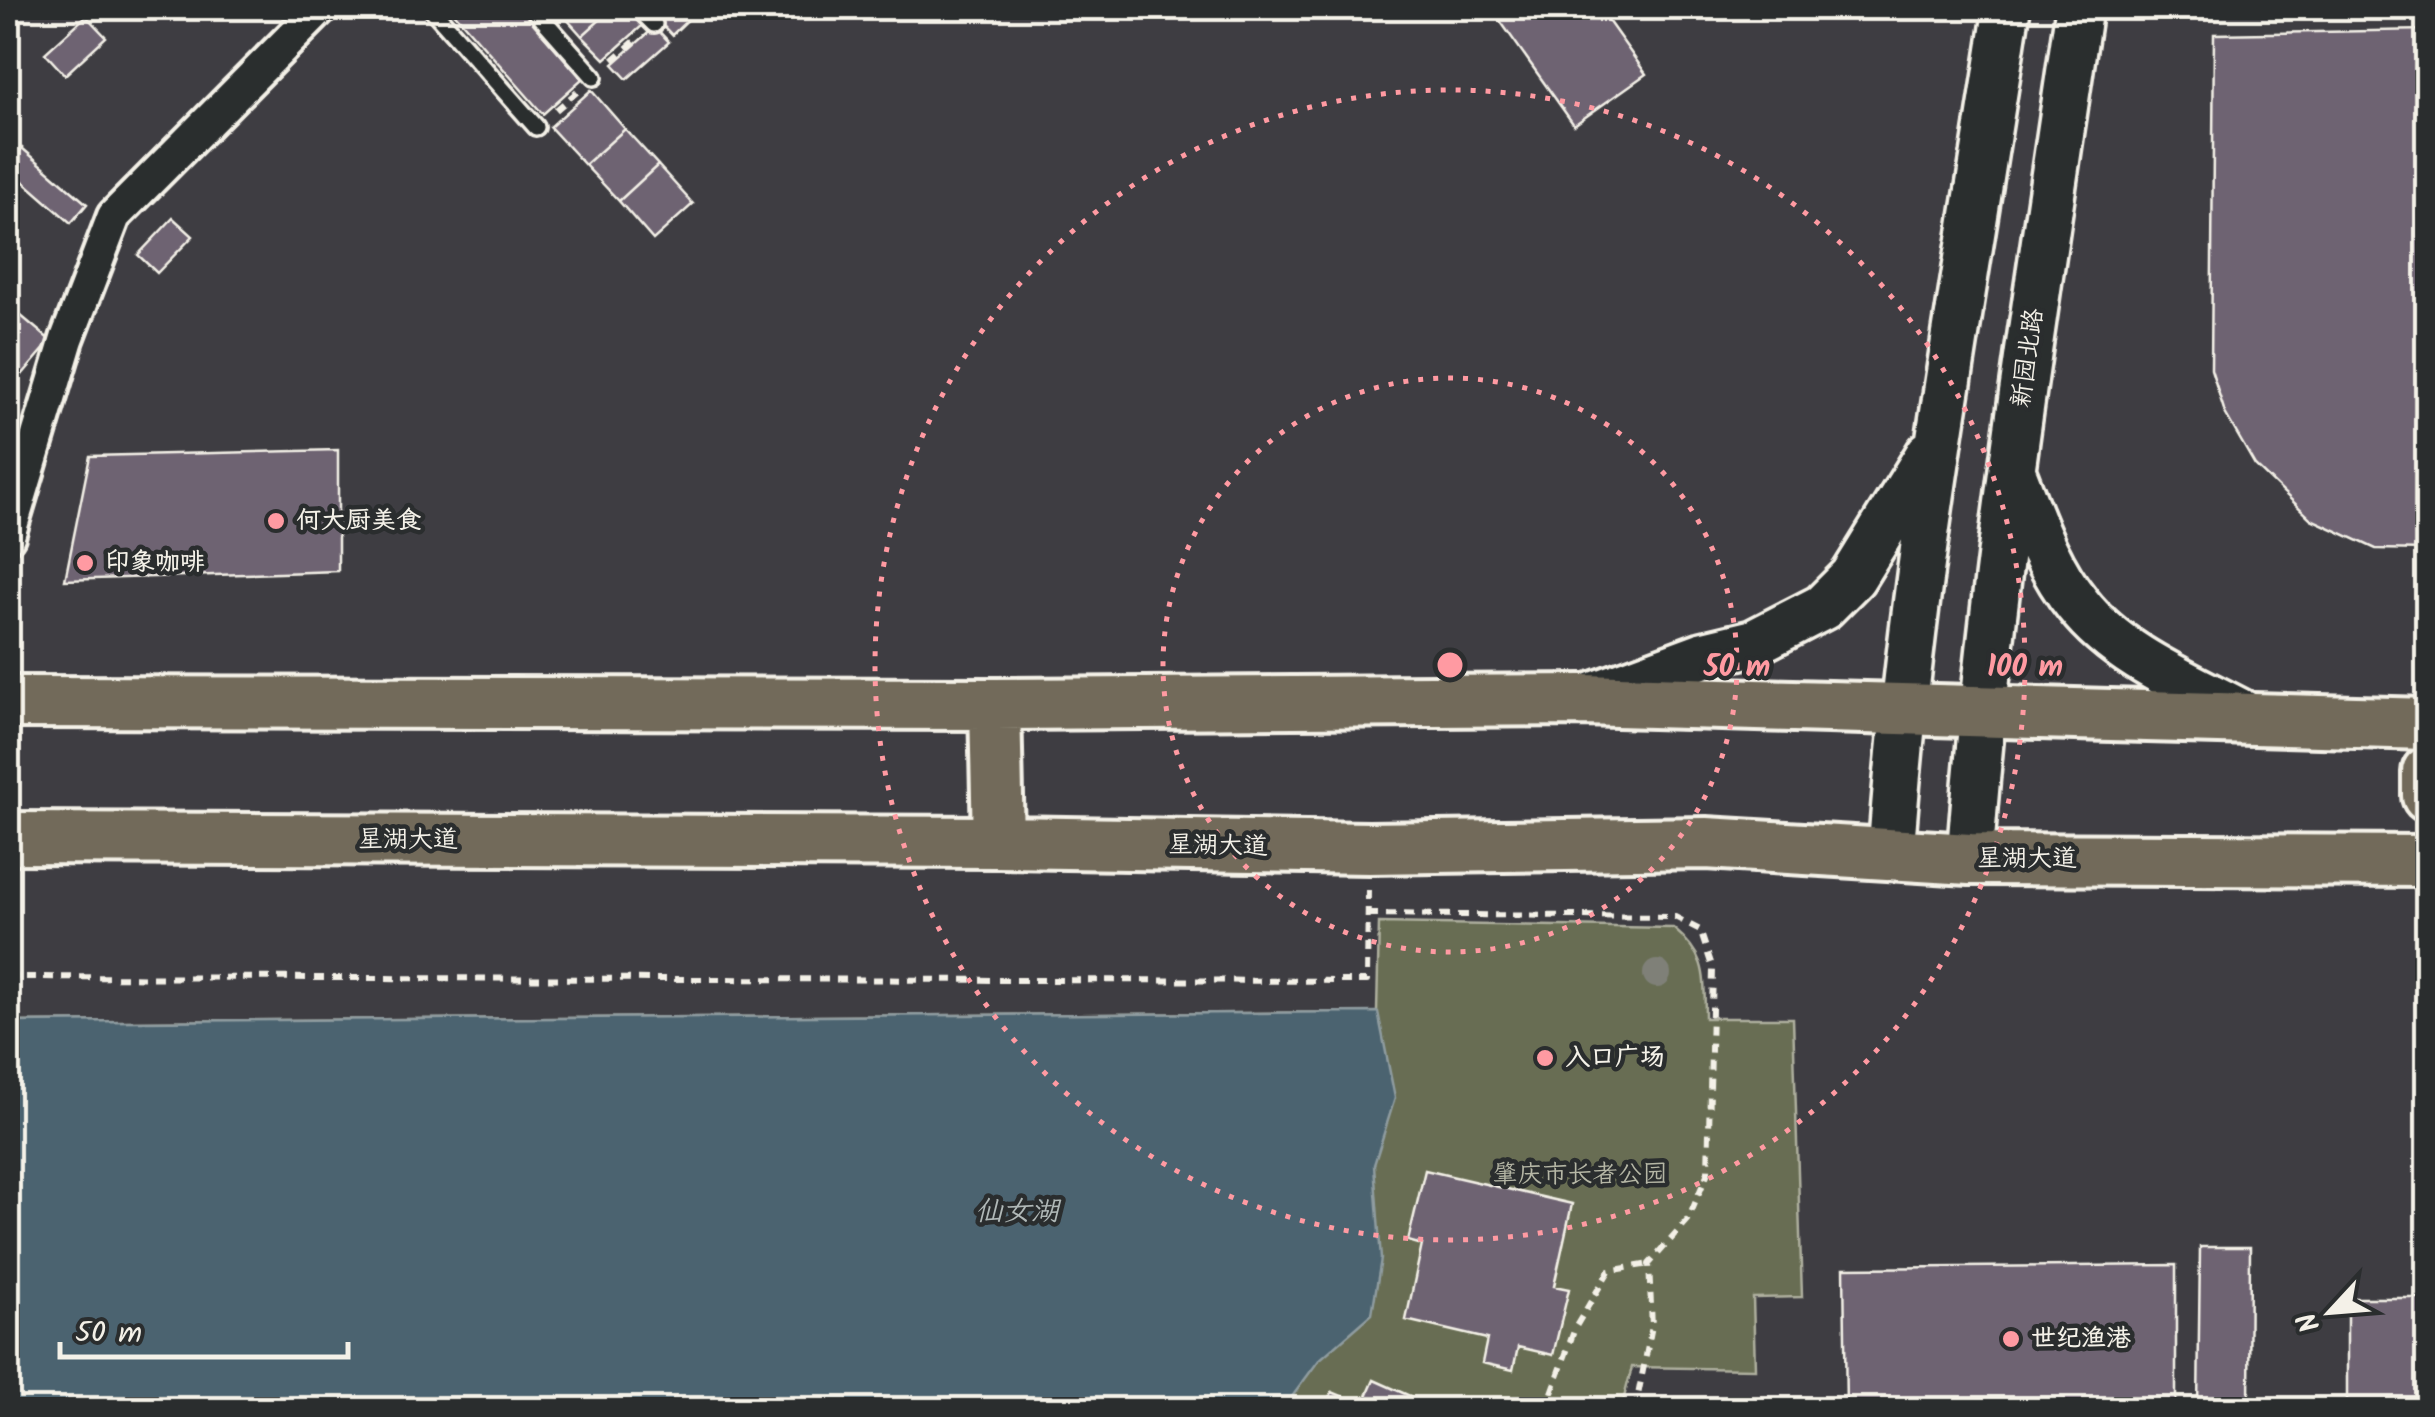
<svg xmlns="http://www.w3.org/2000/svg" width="2435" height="1417" font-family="Kalam,'LXGW WenKai TC',sans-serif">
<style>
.green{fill:#676d53;stroke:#aeaf9e;stroke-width:2.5}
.water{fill:#4c6470;stroke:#8f9ca0;stroke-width:2.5}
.building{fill:#6e6372;stroke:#f4f1e8;stroke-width:2.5}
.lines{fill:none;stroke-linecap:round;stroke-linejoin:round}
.service-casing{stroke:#f4f1e8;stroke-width:22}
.minor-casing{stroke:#f4f1e8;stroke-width:40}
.secondary-casing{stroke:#f4f1e8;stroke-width:52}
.primary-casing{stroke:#f4f1e8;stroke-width:58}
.path{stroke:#f4f1e8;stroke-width:6;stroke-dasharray:10 8;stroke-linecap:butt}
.service{stroke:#2a2d2e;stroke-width:15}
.minor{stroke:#2a2d2e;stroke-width:32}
.secondary{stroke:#2a2d2e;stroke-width:45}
.primary{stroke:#726b5a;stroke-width:50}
.tree{fill:#7f8078}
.ring{fill:none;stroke:#ff9aa2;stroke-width:5;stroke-dasharray:5 10}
.poi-dot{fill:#ff9aa2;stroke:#2a2d2e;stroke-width:4}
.labels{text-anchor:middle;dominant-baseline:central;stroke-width:9;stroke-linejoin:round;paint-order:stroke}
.street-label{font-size:25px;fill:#f4f1e8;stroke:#2a2d2e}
.poi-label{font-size:25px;font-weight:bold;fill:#f4f1e8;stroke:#2a2d2e;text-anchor:start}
.park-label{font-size:25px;fill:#b5b6a5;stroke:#2a2d2e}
.water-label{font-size:28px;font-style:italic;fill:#b1b9b8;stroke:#2a2d2e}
.centre{fill:#ff9aa2;stroke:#2a2d2e;stroke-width:5}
.ring-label{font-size:30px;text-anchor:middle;font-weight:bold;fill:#ff9aa2;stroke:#2a2d2e;stroke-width:9;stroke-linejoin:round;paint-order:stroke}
</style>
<rect width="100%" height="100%" fill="#3e3d42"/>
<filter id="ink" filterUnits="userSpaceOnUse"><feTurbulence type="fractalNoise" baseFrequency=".01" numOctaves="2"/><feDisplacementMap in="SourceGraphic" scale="20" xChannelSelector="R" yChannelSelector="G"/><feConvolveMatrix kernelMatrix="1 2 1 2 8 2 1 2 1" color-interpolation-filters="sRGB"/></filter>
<g filter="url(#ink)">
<path class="green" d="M1379,923L1673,928C1708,957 1704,975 1705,1018H1793L1802,1297L1753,1298L1755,1369L1632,1367L1621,1409H8V1022L1377,1012Z"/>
<path class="water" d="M1378,1012L1395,1098L1374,1165L1381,1259L1372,1314L1319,1360L1283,1409H8V1022Z"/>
<path class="building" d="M450,8H520L582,79L543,114Z
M557,8H613L582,36Z
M613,8H625L642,26L605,59L582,36Z
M653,8H700L672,35L649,11Z
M1491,8H1599L1646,74L1574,125Z
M86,16L106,37L65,75L45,53Z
M655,27L669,42L627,79L613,64Z
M2428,30V550L2376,549L2311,519L2255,465L2225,413L2211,369L2214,34Z
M591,90L625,129L585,165L550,127Z
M625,129L658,165L619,201L585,165Z
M22,148L87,204L71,223L8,168Z
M658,165L693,204L653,240L619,201Z
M173,218L193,236L157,273L138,255Z
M20,315L51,341L22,375L8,362V330Z
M338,450V571L65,580L90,456Z
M1425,1170L1572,1204L1554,1286L1569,1289L1553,1355L1518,1347L1513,1370L1482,1363L1487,1339L1406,1320L1422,1245L1408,1241Z
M2200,1247H2250L2249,1410H2198Z
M2176,1265V1410H1846L1844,1268Z
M2347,1298H2428V1410H2347Z
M1374,1380L1421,1401L1417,1410H1325L1332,1392L1363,1405Z"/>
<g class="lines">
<defs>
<path id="service" d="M431,8L536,127
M533,8L594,77
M638,8L654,24"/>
<path id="minor" d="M8,536L67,339L114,216L321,8"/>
<path id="secondary" d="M2013,473C2031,519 2047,567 2078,605C2120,659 2195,687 2253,719
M1587,698L1703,655L1753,643L1823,607L1853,577L1929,454
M1891,854C1911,569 1965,289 2007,8
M1970,859C1991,573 2038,291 2079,8"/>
<path id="primary" d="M8,702L995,704L1583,700L2428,724
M995,704L998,842
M2428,772V796
M8,838L998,842L1369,848L1706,843L1970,859L2428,861"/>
</defs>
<use href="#service" class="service-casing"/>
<use href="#minor" class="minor-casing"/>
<use href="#secondary" class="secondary-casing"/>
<use href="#primary" class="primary-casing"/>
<path class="path" d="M613,60L637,39
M556,110L577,92
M1368,914L1675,917L1700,930L1713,969L1708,1172L1688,1220L1649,1264L1652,1326L1635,1410
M8,977L1367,981L1368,889
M1546,1410L1575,1328L1609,1271L1649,1264"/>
<use href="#service" class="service"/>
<use href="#minor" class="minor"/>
<use href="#secondary" class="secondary"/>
<use href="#primary" class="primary"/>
</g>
<circle class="tree" cx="1657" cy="974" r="14"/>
</g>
<g class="ring">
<circle cx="1450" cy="665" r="287"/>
<circle cx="1450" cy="665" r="575"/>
</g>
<g class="poi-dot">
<circle cx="276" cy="521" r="10"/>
<circle cx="85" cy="563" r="10"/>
<circle cx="1545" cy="1058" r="10"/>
<circle cx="2011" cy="1339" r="10"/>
</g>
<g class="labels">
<g class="street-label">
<text transform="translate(2028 358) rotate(-82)">新园北路</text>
<text x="408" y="840">星湖大道</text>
<text transform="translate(1218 846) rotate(1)">星湖大道</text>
<text x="2027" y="859">星湖大道</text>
</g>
<g class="poi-label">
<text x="296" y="521">何大厨美食</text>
<text x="105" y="563">印象咖啡</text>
<text x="1565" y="1058">入口广场</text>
<text x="2031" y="1339">世纪渔港</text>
</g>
<g class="park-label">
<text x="1580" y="1175">肇庆市长者公园</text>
</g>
<g class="water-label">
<text x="1017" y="1212">仙女湖</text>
</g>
</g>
<circle cx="1450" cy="665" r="15" class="centre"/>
<g class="ring-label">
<text x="1737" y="676">50 m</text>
<text x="2025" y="676">100 m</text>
</g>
<rect width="2435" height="1417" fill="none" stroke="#2a2d2e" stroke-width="40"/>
<rect x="20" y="20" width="2395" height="1377" fill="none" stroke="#f4f1e8" stroke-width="4" filter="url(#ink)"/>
<g transform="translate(2330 1312) rotate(244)" stroke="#2a2d2e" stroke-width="8" paint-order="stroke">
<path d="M0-8L18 38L0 25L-18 38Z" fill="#f4f1e8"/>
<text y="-15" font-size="28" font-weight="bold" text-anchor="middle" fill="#f4f1e8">N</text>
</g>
<path d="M60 1342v15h288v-15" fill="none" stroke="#f4f1e8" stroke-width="5"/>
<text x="75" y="1342" font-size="30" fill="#f4f1e8" stroke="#2a2d2e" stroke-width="8" paint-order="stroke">50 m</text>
</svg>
